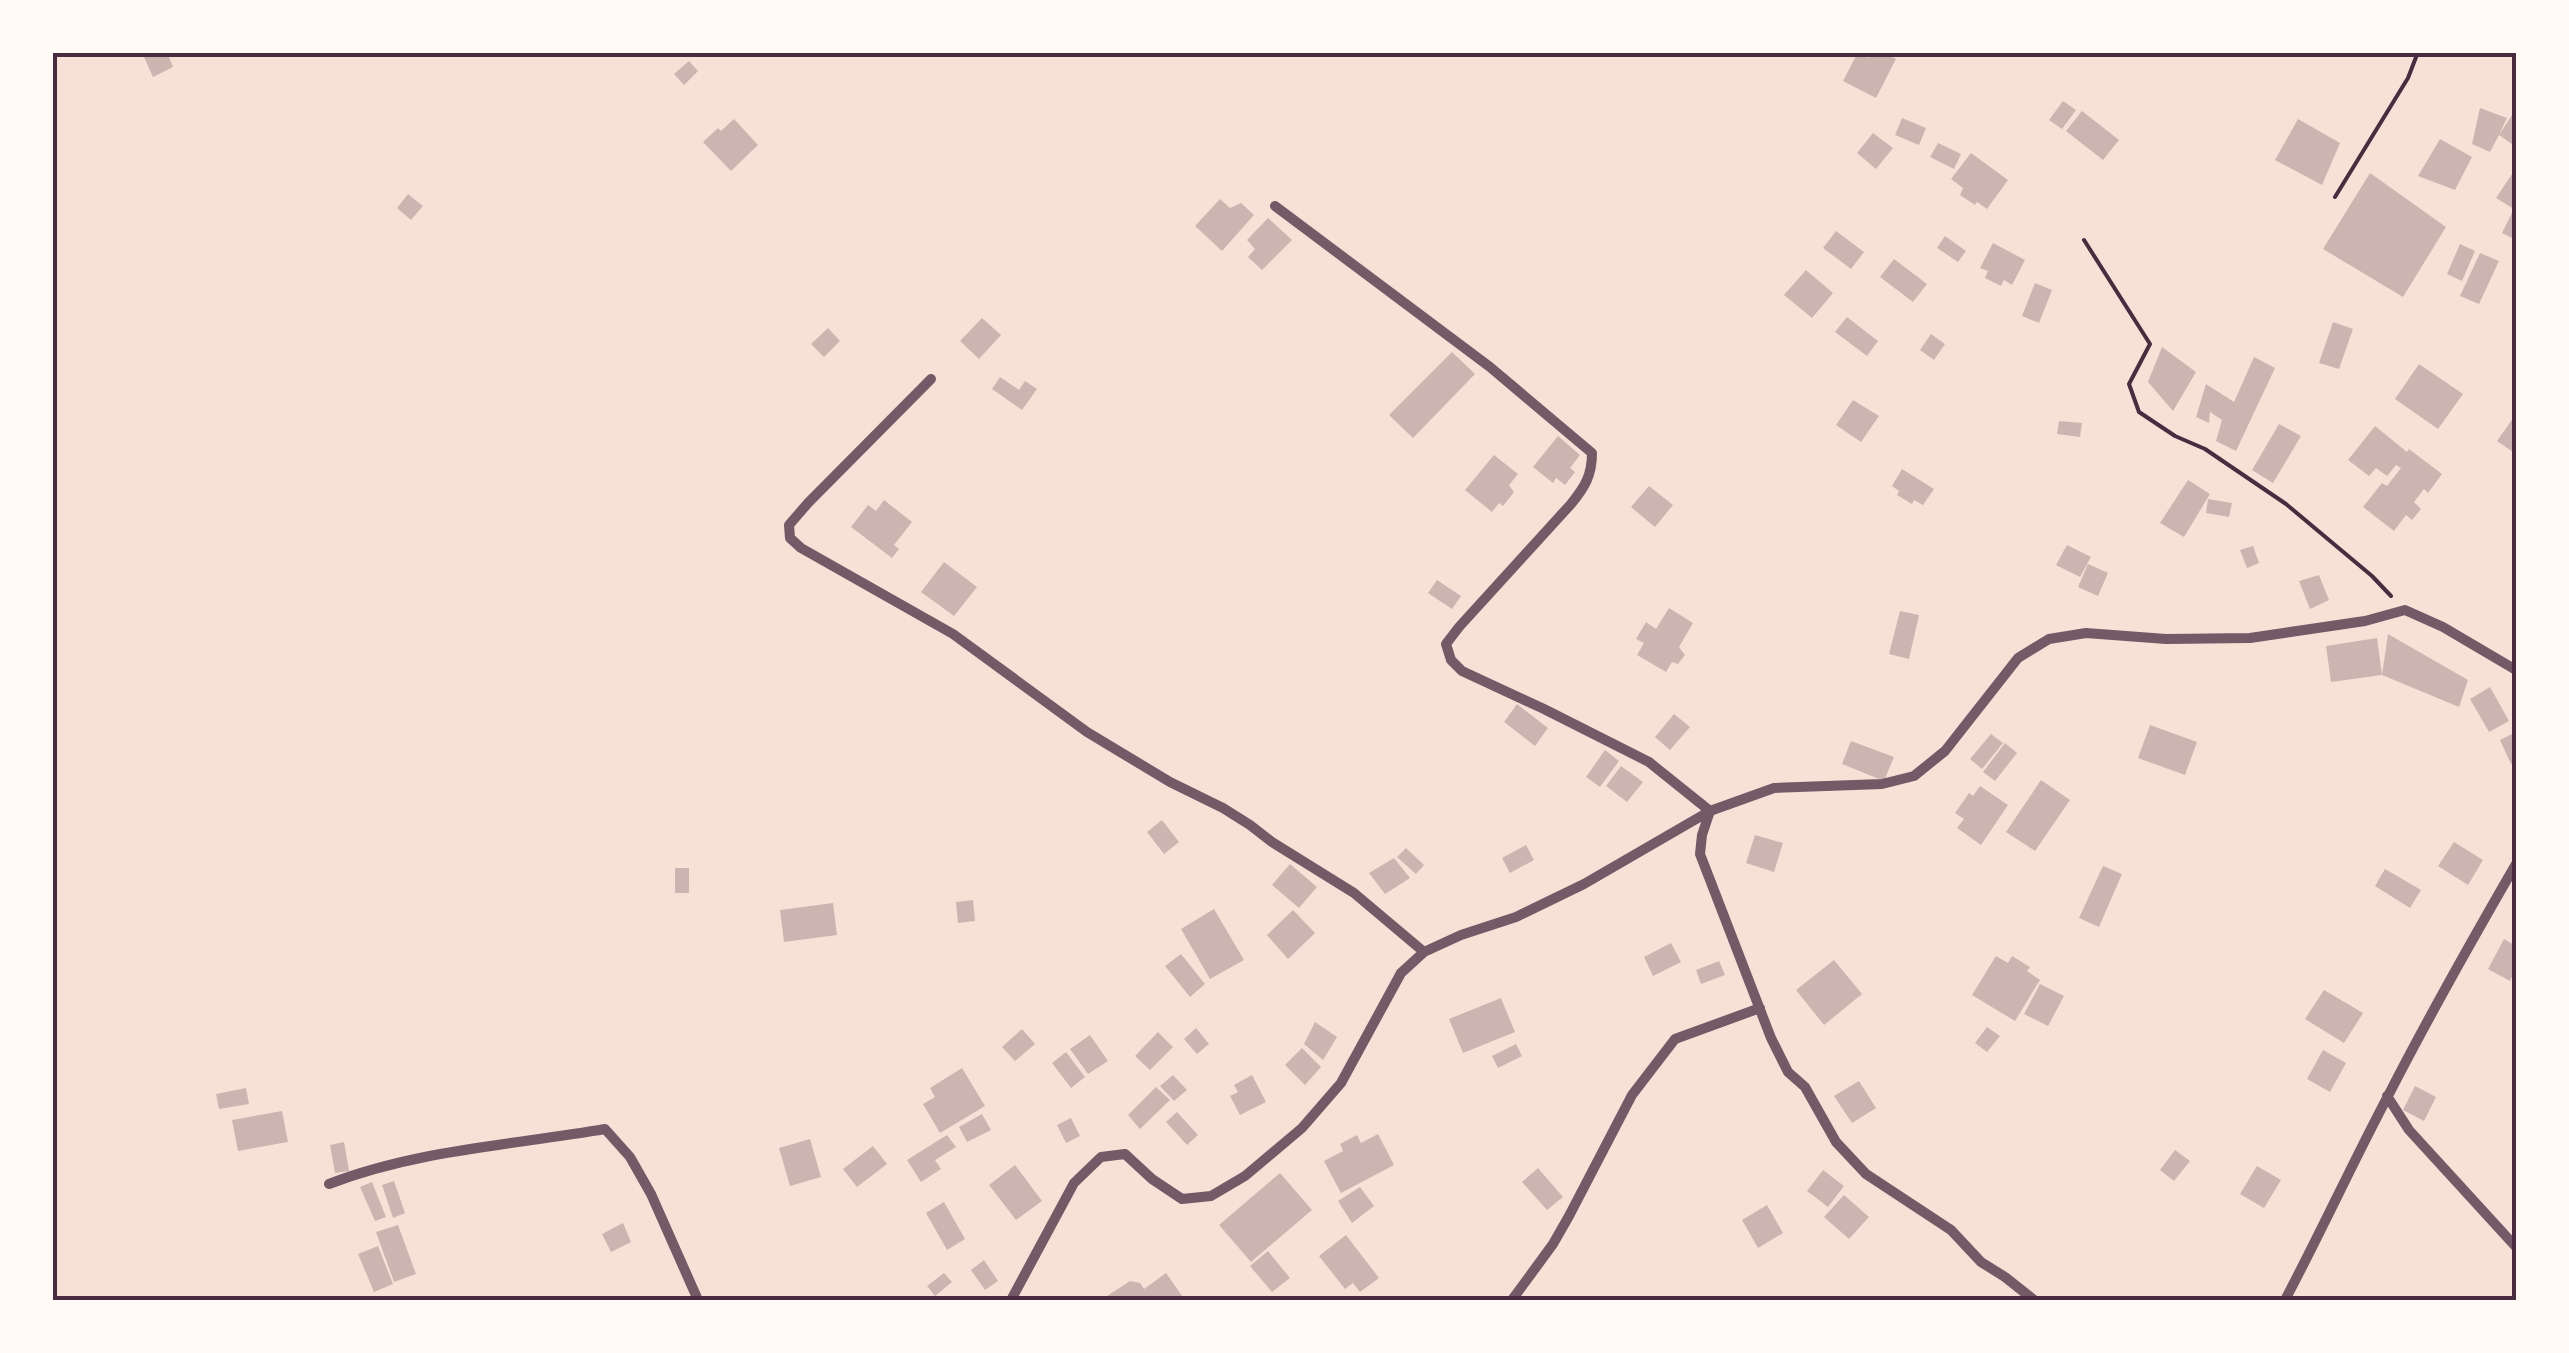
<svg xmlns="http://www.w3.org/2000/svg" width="2569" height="1353" font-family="Jost,sans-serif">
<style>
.building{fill:#ccb4b1}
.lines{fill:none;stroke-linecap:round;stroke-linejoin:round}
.path{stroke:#4a2c40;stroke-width:4}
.minor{stroke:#755966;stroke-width:10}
.neatline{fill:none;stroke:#4a2c40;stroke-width:4}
</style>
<rect width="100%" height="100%" fill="#f7e1d7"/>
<path class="building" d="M153,52H167L173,67L153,77L144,57Z
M1858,52L1869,58L1872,52H1883L1896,59L1876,98L1843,81Z
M689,61L698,71L684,85L674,74Z
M2063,101L2076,110L2062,129L2049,120Z
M2480,108L2507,118L2499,135L2516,109V147L2499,135L2490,152L2472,144Z
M2082,111L2119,140L2103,160L2066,131Z
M1902,118L1926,128L1919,145L1895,135Z
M734,119L758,145L731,171L703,142L718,128L721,131Z
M2298,119L2340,143L2322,185L2275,160Z
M1873,133L1893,148L1876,169L1857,153Z
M2440,139L2472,157L2455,190L2418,176Z
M1938,143L1961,154L1954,169L1930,157Z
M1971,153L2008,180L1987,209L1977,202L1975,205L1960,195L1963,188L1951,179Z
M2516,168V240L2502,233L2514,209L2496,198Z
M2370,173L2446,227L2403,297L2323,249Z
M408,194L423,206L411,220L397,208Z
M1220,199L1230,208L1241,203L1254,215L1222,251L1195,226Z
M1268,218L1292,240L1262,270L1248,257L1255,249L1247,240Z
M1836,231L1864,252L1851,269L1823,248Z
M1945,236L1966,251L1958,262L1937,248Z
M1993,243L2025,260L2012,285L2004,280L2001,286L1985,278L1988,271L1980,268Z
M2460,244L2475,251L2462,281L2447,274Z
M2480,253L2499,261L2479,304L2460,296Z
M1894,259L1927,284L1913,302L1880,277Z
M1806,270L1833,293L1812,318L1784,295Z
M2035,283L2052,290L2039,323L2022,316Z
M1847,317L1878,341L1867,356L1835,332Z
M982,318L1001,335L979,359L960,341Z
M2333,322L2353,329L2339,369L2319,363Z
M828,328L840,341L824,357L811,344Z
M1931,334L1945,344L1934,360L1920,350Z
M2162,347L2196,372L2173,411L2148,382Z
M1452,352L1475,374L1413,438L1389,415Z
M2254,357L2275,368L2236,451L2216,441L2222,420L2210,412L2209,423L2196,417L2206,384L2234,402Z
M2419,364L2463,394L2438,429L2395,399Z
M1000,377L1019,390L1025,381L1037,389L1022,410L992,389Z
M1853,400L1879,416L1861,442L1836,425Z
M2516,414V454L2497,441Z
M2059,421L2082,423L2080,437L2057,434Z
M2279,424L2301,436L2273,483L2252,470Z
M2375,426L2407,452L2409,449L2442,474L2428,493L2424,489L2414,502L2421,509L2412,520L2406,515L2394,531L2363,507L2382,483L2387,486L2401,468L2396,465L2387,476L2376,468L2369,476L2348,460Z
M1558,436L1580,455L1570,468L1575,472L1565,485L1556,478L1553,483L1533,467Z
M1494,455L1518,474L1509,485L1514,492L1503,506L1499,503L1492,512L1465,490Z
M1902,469L1934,489L1923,505L1914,500L1912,504L1897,495L1899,491L1892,486Z
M2188,480L2210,494L2184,537L2160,523Z
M1649,486L1673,505L1655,527L1631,507Z
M2208,499L2232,503L2229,517L2206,513Z
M884,500L912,522L894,545L899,549L892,558L851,527L868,505L876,511Z
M2067,545L2091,557L2080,577L2056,565Z
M2253,546L2259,563L2247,568L2240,550Z
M944,562L977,587L954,616L921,592Z
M2088,564L2108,573L2098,596L2078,587Z
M2319,575L2329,600L2310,609L2299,581Z
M1437,580L1461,596L1452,609L1428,593Z
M1669,608L1693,623L1679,647L1685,655L1678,664L1672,662L1666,672L1637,655L1644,643L1636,639L1646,622L1656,629Z
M1900,611L1919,615L1909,659L1889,654Z
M2388,634L2468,680L2459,707L2382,675L2331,682L2326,646L2377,638L2382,675Z
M2490,687L2509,721L2489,732L2470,699Z
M1517,704L1548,728L1535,746L1504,722Z
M1674,714L1690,727L1670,750L1655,737Z
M2150,725L2197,742L2185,775L2138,758Z
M2516,732V761L2511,764L2500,740Z
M1991,734L2003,743L1982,769L1970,759Z
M1851,741L1894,757L1884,781L1842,764Z
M2005,743L2017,753L1995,781L1983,772Z
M1605,750L1619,761L1600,787L1586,777Z
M1621,766L1643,782L1627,802L1606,786Z
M2041,780L2070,800L2035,851L2006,832Z
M1980,786L2008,805L1981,845L1957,828L1964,819L1955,813L1969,793L1973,796Z
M1162,820L1179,842L1164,854L1147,832Z
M1755,835L1783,843L1774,872L1746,863Z
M2454,842L2483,860L2468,885L2438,866Z
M1526,845L1534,860L1510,873L1502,858Z
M1406,848L1424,865L1416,874L1397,857Z
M1394,858L1410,878L1385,894L1369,873Z
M1290,864L1317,887L1299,908L1272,885Z
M2103,866L2122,874L2099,927L2079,918Z
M675,868H689V893H675Z
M2385,869L2421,890L2410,908L2375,886Z
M973,900L975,921L958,923L956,902Z
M833,903L837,935L784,942L780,910Z
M1214,909L1244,960L1210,979L1181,929Z
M1293,910L1315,933L1288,959L1267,935Z
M2504,939L2516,946V968L2510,981L2488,969Z
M1671,943L1681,962L1653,976L1644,957Z
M1181,954L1205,984L1190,997L1165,966Z
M1996,956L2008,963L2012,956L2030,967L2027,971L2040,980L2015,1021L1972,995Z
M1834,960L1862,994L1824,1025L1796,990Z
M1719,961L1725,975L1701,984L1696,970Z
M2040,984L2064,996L2048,1026L2024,1014Z
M2324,990L2363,1013L2344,1043L2305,1019Z
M1501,998L1515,1032L1463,1053L1449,1019Z
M1315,1022L1337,1037L1323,1060L1304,1044Z
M1987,1027L2000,1036L1987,1052L1975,1043Z
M1196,1028L1209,1044L1197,1054L1184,1039Z
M1022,1029L1035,1044L1015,1061L1002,1047Z
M1158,1032L1173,1047L1150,1070L1135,1056Z
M1090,1035L1108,1061L1088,1074L1070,1049Z
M1516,1044L1522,1056L1498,1068L1492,1056Z
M1302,1048L1321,1067L1305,1085L1285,1065Z
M2323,1050L2346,1063L2330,1092L2307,1079Z
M1066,1052L1085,1077L1071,1088L1052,1063Z
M962,1068L985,1106L940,1133L923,1104L935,1097L930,1088Z
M1173,1075L1187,1090L1174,1101L1160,1086Z
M1252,1075L1266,1102L1240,1115L1230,1096L1238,1092L1234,1085Z
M1859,1081L1876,1108L1852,1123L1834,1096Z
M2415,1086L2436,1097L2424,1121L2403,1110Z
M1156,1087L1170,1100L1140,1129L1128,1115Z
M246,1088L249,1104L219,1109L216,1094Z
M282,1111L288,1142L238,1151L232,1120Z
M1177,1112L1198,1135L1187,1145L1166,1122Z
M982,1114L991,1130L967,1142L959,1127Z
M1071,1118L1080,1136L1066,1143L1057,1125Z
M1378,1134L1394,1165L1341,1193L1324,1161L1343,1151L1340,1144L1357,1135L1361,1143Z
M947,1135L956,1147L935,1160L941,1169L921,1182L907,1160Z
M810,1139L821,1177L790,1186L779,1148Z
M344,1142L349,1171L335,1173L330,1145Z
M873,1146L887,1164L857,1187L843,1169Z
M2175,1150L2190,1161L2174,1181L2160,1170Z
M1015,1165L1042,1201L1016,1220L989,1185Z
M2257,1166L2281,1180L2264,1208L2240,1194Z
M1538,1168L1563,1197L1547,1210L1522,1182Z
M1823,1170L1844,1186L1828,1207L1807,1191Z
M1280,1173L1312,1210L1251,1262L1219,1225Z
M394,1181L405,1213L393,1218L382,1185Z
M372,1182L386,1217L375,1221L360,1187Z
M1360,1187L1374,1206L1352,1223L1338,1201Z
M1844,1195L1869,1217L1849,1239L1824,1217Z
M944,1202L965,1239L947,1250L926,1213Z
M1767,1205L1783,1233L1758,1248L1742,1220Z
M623,1223L631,1242L611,1252L602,1234Z
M398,1225L416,1274L394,1282L376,1232Z
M1346,1235L1379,1278L1360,1292L1353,1283L1345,1289L1319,1256Z
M378,1246L393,1284L374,1292L358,1254Z
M1268,1251L1290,1278L1272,1292L1250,1266Z
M984,1260L998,1281L985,1290L971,1270Z
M944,1273L952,1282L935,1296L927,1286Z
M1166,1273L1185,1300H1110L1107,1296L1130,1281L1140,1283L1144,1289Z"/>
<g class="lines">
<path class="path" d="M2335,197L2408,78L2418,52
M2084,240L2150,344L2129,384L2139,412L2175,436L2205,449L2286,504L2372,576L2391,596"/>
<path class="minor" d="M1275,206L1490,367L1592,453C1592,475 1585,487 1571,504L1459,627L1446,644L1451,660L1462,671L1544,709L1649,762L1710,811L1702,835L1700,854L1771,1038L1788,1072L1805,1087L1836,1142L1866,1174L1951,1230L1981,1262L2005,1277L2034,1300
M931,379L808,503L789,525L790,538L801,548L953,634L1087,732L1170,782L1223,808L1250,825L1272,842L1354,893L1424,952
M2387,1096L2409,1130L2516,1247
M329,1184C417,1150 512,1145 605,1129L630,1157L651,1194L698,1300
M1011,1300L1074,1183L1101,1157L1125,1154L1152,1179L1182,1199L1211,1196L1245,1176L1302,1128L1341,1083L1401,973L1424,952L1461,935L1516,917L1584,884L1710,811L1774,788L1882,784L1914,776L1945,751L2018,658L2049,639L2086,633L2166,639L2250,638L2365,621L2405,610L2443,627L2516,670
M1512,1300L1553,1244L1569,1216L1632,1095L1675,1039L1760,1008
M2285,1300C2321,1232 2353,1162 2389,1094C2429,1016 2472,940 2516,864"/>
</g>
<rect width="2569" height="1353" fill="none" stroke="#fffaf5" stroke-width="110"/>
<rect x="55" y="55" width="2459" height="1243" class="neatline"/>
</svg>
